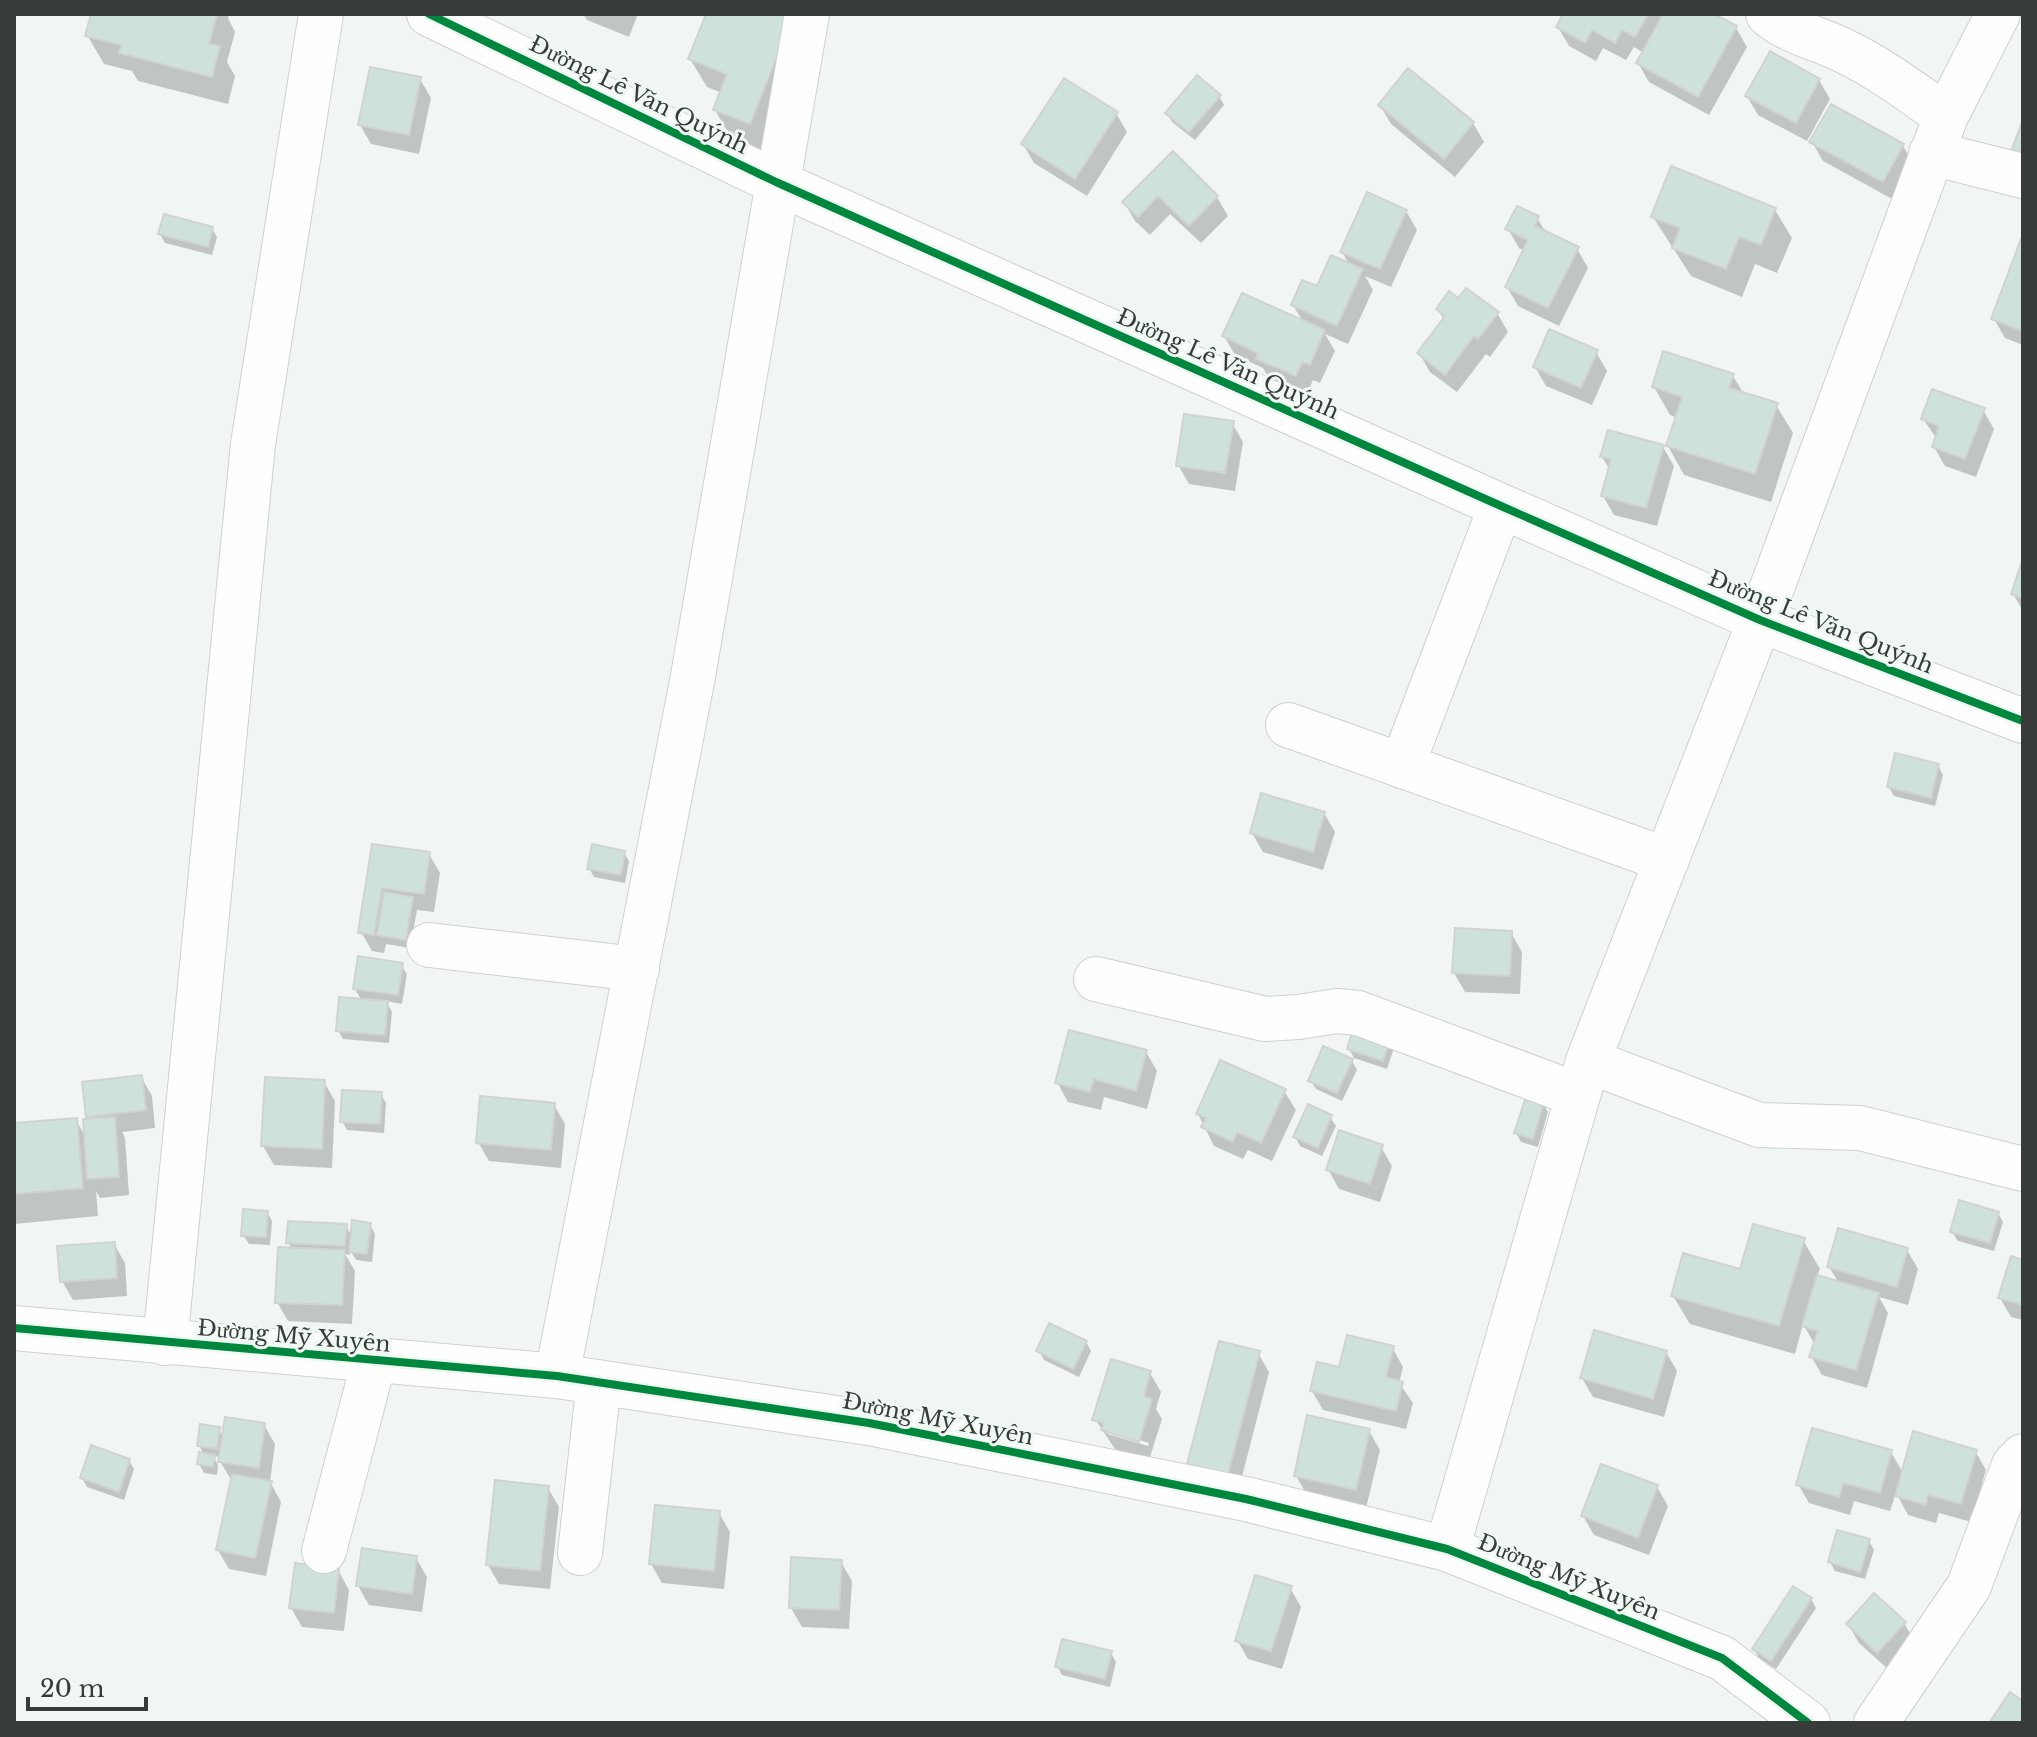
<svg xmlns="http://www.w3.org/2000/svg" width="2037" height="1737" font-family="'Libre Baskerville',serif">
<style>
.shadow{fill:#0003;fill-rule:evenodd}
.building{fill:#cfe2d9;stroke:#d0d3d1;stroke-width:2}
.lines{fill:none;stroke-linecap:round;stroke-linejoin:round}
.minor-casing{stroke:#ced1cf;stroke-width:46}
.minor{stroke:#fdfefd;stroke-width:44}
.cycleway-casing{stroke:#eff8f3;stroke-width:13}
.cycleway{stroke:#00873e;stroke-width:8}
.labels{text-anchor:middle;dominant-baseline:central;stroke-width:6;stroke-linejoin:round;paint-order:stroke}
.street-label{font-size:22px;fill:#373b39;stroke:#eff8f3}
</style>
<rect width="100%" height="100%" fill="#f1f6f3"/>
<path class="shadow" d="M90,14H229L228,18L235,32L227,62L235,76L228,104L138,81L132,71L104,64L87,35L92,15Z
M583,14H638L629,37L587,20Z
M708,14H780L791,18L766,152L731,138L715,110L722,93L707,87L690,59Z
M1565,14H1710L1736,28L1747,47L1709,115L1649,82L1638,63L1644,53L1634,47L1626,60L1603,48L1596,61L1569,46L1558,27Z
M420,79L431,98L419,154L371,144L360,125Z
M1819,80L1830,99L1807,141L1758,115L1747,96Z
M1219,96L1224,105L1195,140L1172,122L1167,113Z
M1380,105L1473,123L1484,142L1455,177L1391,124Z
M1116,113L1127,132L1087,196L1034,163L1023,144Z
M1812,142L1903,146L1914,165L1894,200L1823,161Z
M1173,154L1217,197L1228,216L1201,243L1170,214L1150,235L1135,221L1124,202Z
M1775,210L1792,238L1777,273L1755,264L1742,297L1691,276L1653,217Z
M1406,211L1417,230L1391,287L1365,276L1373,290L1348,344L1325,334L1335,351L1320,383L1313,380L1307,394L1269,378L1263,368L1235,355L1224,336L1303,322L1293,305L1350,266L1342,252Z
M1537,218L1547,234L1577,249L1588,268L1559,326L1518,306L1507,287L1525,251L1519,248L1508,229Z
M212,228L217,237L212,255L165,243L160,234Z
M2023,242V345L2005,338L1994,319Z
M1459,301L1497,313L1508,332L1490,357L1486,354L1457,392L1430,372L1419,353L1444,320L1438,309Z
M1596,352L1607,371L1592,405L1546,386L1535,367Z
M1733,376L1744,394L1776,405L1793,433L1771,502L1684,475L1668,446L1677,418L1670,415L1654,387Z
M1983,410L1994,429L1976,477L1945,466L1934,447L1937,439L1923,419Z
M1232,423L1243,442L1235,491L1189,484L1178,465Z
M1663,447L1674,466L1657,526L1614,515L1603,496L1610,470L1602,457Z
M2023,564V611L2013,594Z
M1938,766L1943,775L1935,806L1894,796L1889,787Z
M1324,813L1335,832L1323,870L1263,852L1252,833Z
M374,846L429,854L440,873L434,912L417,910L410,948L386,944L384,953L372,951L361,932Z
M624,853L629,861L625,883L594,877L589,868Z
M1511,933L1522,952L1520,994L1465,992L1454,973Z
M401,965L407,974L402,1004L386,1001L392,1012L389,1043L343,1039L338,1030L362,1001L355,989Z
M1396,1042L1387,1069L1354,1058L1349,1049Z
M1146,1052L1157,1071L1147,1109L1104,1097L1101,1110L1068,1102L1057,1082Z
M1352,1061L1357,1070L1342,1101L1316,1089L1310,1080Z
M141,1077L152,1096L155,1128L122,1132L125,1138L129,1195L100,1198L96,1191L98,1216L14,1224V1125L76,1120L86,1138L90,1120L88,1116Z
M324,1082L335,1101L332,1168L274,1165L263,1146Z
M1284,1091L1296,1110L1272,1161L1248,1150L1243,1159L1214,1146L1198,1114Z
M381,1094L386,1103L384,1133L347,1130L342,1121Z
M1543,1104L1548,1112L1538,1147L1521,1142L1516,1133Z
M554,1105L565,1124L561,1168L489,1161L478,1142Z
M1330,1117L1336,1126L1322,1156L1300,1146L1295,1137Z
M1381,1147L1392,1166L1380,1202L1339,1189L1328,1169Z
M267,1212L272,1221L270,1245L249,1244L243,1235Z
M1998,1213L2003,1222L1994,1251L1958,1241L1952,1232Z
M370,1225L375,1234L372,1262L356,1260L350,1250V1255L345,1254L355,1271L352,1324L288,1321L277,1302L292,1250L288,1242L346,1226L352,1237Z
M1803,1240L1820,1269L1817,1277L1839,1283L1829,1267L1907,1250L1918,1269L1908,1305L1879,1297L1888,1313L1867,1388L1822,1375L1811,1356L1815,1345L1803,1324L1795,1354L1690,1324L1673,1296L1742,1271Z
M114,1244L125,1263L127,1296L73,1300L62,1281Z
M2023,1262V1320L2011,1317L2000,1298Z
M1086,1342L1091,1351L1079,1377L1044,1360L1039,1351Z
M1392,1347L1403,1367L1399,1383L1413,1403L1406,1429L1323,1410L1312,1391L1340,1369Z
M1666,1352L1677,1371L1664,1417L1593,1397L1582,1378Z
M1258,1353L1269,1372L1237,1496L1199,1487Z
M1150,1373L1161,1392L1156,1409L1162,1419L1149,1460L1115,1449L1095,1419ZM1108,1430L1149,1443L1148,1446L1108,1434Z
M264,1425L275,1444L270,1482L281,1502L266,1576L229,1569L218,1550L231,1480L220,1461L221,1457L213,1456L218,1465L217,1475L204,1473L199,1464L204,1455L199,1445L218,1429L224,1438Z
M1369,1431L1380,1450L1366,1508L1307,1495L1296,1476Z
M1975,1451L1986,1470L1971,1522L1939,1513L1936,1523L1908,1515L1896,1493L1890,1511L1854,1501L1850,1515L1809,1503L1798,1484L1891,1452L1903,1473Z
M129,1460L134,1469L124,1500L87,1487L82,1478Z
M1657,1487L1668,1506L1649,1555L1594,1535L1583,1516Z
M548,1488L559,1507L550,1589L499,1584L488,1565Z
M719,1513L730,1532L724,1589L662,1583L651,1564Z
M1869,1541L1874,1550L1865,1579L1835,1571L1830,1562Z
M416,1558L427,1577L422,1612L369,1605L358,1586Z
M841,1562L852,1581L849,1629L802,1627L791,1608Z
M338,1570L349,1590L344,1631L302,1627L291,1608Z
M1290,1588L1301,1607L1282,1669L1248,1659L1237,1640Z
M1811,1599L1816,1608L1776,1669L1759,1658L1754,1649Z
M1904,1623L1915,1642L1889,1670L1859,1643L1848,1624Z
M1111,1653L1116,1662L1110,1687L1062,1675L1057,1666Z"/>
<path class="building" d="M91,14H217L209,44L220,46L212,77L119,53L121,45L85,36Z
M706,14H786L793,17L750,124L713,110L727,74L688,59Z
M1563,14H1648L1635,37L1622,30L1615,43L1592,30L1585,43L1556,27Z
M1663,14H1714L1737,26L1698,97L1636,63Z
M1770,51L1820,79L1796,123L1745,96Z
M370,67L421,77L409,135L358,125Z
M1408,68L1474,122L1444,159L1378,105Z
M1197,75L1221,95L1189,132L1165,113Z
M1064,78L1118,112L1075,179L1021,144Z
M1831,104L1904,144L1883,182L1809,142Z
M2023,120V159L2010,154Z
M1173,151L1218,196L1189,226L1158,196L1138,217L1122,202Z
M1671,166L1776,208L1761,245L1739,237L1726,269L1672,248L1680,228L1651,217Z
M1367,192L1407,210L1380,269L1340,252Z
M1517,206L1539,216L1535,226L1579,247L1548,308L1505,287L1528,240L1505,229Z
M164,214L213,227L208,247L158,234Z
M2021,239L2023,240V331L1991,319Z
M1331,255L1363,269L1337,326L1291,305L1302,280L1317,286Z
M1466,288L1499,312L1478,339L1474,336L1445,375L1417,353L1445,316L1436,309L1449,291L1458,298Z
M1242,293L1325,330L1310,365L1302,362L1296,376L1256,359L1258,353L1222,336Z
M1549,329L1598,350L1581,388L1533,367Z
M1663,351L1734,374L1729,388L1778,403L1755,474L1666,446L1682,397L1652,387Z
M1932,389L1985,408L1965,459L1932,447L1939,426L1921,419Z
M1184,414L1234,421L1225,473L1176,466Z
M1608,430L1664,445L1646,508L1601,496L1611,459L1600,457Z
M2023,558V598L2011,594Z
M1895,753L1939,764L1931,798L1887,787Z
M1261,793L1325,812L1313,852L1250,833Z
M372,844L430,852L424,894L382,888L374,935L358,933Z
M592,844L625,851L621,875L587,869Z
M384,892L413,897L406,940L377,935Z
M1455,928L1512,931L1510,976L1452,973Z
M358,956L403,963L398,995L353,989Z
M339,997L388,1001L385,1035L336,1031Z
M1356,1020L1392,1032L1383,1061L1347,1049Z
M1069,1030L1147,1050L1136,1091L1094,1079L1090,1092L1055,1083Z
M1323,1046L1353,1059L1337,1093L1308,1081Z
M1220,1060L1286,1089L1261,1143L1237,1132L1233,1142L1201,1127L1206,1118L1196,1114Z
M142,1075L146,1110L86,1117L82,1082Z
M265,1077L325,1080L322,1149L261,1146Z
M342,1090L382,1092L380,1124L340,1122Z
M480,1096L555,1103L551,1150L476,1143Z
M1526,1097L1544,1102L1533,1139L1514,1133Z
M1308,1104L1332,1115L1318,1148L1293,1137Z
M115,1117L119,1177L87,1179L83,1119Z
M77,1118L83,1188L14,1194V1123Z
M1339,1130L1383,1145L1370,1184L1326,1170Z
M1959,1200L1999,1212L1990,1243L1950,1232Z
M243,1209L268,1211L266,1237L241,1236Z
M352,1220L371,1223L367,1254L349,1252Z
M288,1221L347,1224L345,1246L286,1243Z
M1753,1224L1805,1238L1779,1326L1671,1296L1683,1253L1740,1269Z
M1838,1228L1908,1248L1897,1287L1827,1267Z
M115,1242L117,1278L60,1282L57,1246Z
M278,1247L345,1250L342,1305L275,1303Z
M2011,1256L2023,1260V1305L1998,1298Z
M1817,1275L1879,1293L1856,1370L1809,1357L1818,1331L1802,1326Z
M1049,1323L1087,1341L1073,1369L1036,1351Z
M1594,1330L1667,1351L1653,1399L1580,1378Z
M1347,1335L1394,1346L1386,1377L1403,1382L1396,1411L1310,1391L1317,1362L1339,1367Z
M1219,1341L1260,1351L1227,1478L1186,1468Z
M1111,1359L1151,1371L1144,1396L1152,1399L1139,1442L1101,1430L1104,1423L1092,1420Z
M1307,1415L1370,1429L1356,1490L1294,1476Z
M225,1417L265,1423L259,1468L218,1462Z
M200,1424L220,1427L217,1449L197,1446Z
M1812,1428L1892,1450L1880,1493L1843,1483L1839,1497L1796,1485Z
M1913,1431L1977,1450L1961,1504L1928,1495L1926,1505L1895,1496Z
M91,1445L130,1459L119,1492L80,1478Z
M199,1452L215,1455L213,1467L197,1464Z
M1601,1464L1658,1485L1638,1538L1581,1516Z
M232,1474L272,1481L255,1558L216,1550Z
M495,1480L549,1486L540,1571L486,1565Z
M655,1505L720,1511L714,1571L649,1564Z
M1837,1530L1870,1539L1860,1572L1828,1562Z
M362,1548L417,1556L412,1594L356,1586Z
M791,1557L842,1560L839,1610L789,1608Z
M295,1563L339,1569L334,1613L289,1608Z
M1255,1575L1292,1586L1271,1651L1235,1641Z
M1793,1586L1812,1598L1771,1661L1752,1649Z
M1874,1593L1906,1622L1877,1653L1846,1624Z
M1062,1639L1112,1651L1105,1679L1055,1667Z
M2010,1692L2023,1701V1723H1989Z"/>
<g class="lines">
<defs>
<path id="minor" d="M429,14L776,182L1501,506L1760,620L2023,721
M1768,14C1790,33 1815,37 1840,49C1879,67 1911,92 1946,116
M1931,153L2023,176
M1288,725L1667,860
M1402,766L1501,506
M429,945L637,969
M1096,979L1265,1019L1298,1017L1337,1011L1358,1013L1578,1095
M1588,1061L1759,1125L1860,1128L2023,1169
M14,1328L557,1376L869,1423L1246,1499L1447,1549L1722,1658L1808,1723
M165,1343L253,444L321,14
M557,1376L693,676L807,14
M1447,1549L1588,1061L1760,620L1946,116L1998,14
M324,1551L374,1361
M580,1553L599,1382
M1876,1723L1969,1586L2014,1465L2023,1456"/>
</defs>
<use href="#minor" class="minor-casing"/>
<use href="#minor" class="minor"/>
<defs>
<path id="cycleway" d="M429,14L776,182L1501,506L1760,620L2023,721
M14,1328L557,1376L869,1423L1246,1499L1447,1549L1722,1658L1808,1723"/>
</defs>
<use href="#cycleway" class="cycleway-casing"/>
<use href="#cycleway" class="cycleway"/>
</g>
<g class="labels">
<g class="street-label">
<text transform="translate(639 95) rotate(26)">Đường Lê Văn Quýnh</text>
<text transform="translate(1228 364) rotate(24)">Đường Lê Văn Quýnh</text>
<text transform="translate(1821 622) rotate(22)">Đường Lê Văn Quýnh</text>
<text transform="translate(294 1336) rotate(5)">Đường Mỹ Xuyên</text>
<text transform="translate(938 1419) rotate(11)">Đường Mỹ Xuyên</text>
<text transform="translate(1569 1577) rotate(22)">Đường Mỹ Xuyên</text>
</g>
</g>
<rect width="2037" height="1737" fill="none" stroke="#373b39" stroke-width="32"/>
<path d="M28 1697v12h118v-12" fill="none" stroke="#373b39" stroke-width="4"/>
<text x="40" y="1697" font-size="24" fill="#373b39" stroke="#eff8f3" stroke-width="6" paint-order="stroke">20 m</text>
</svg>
